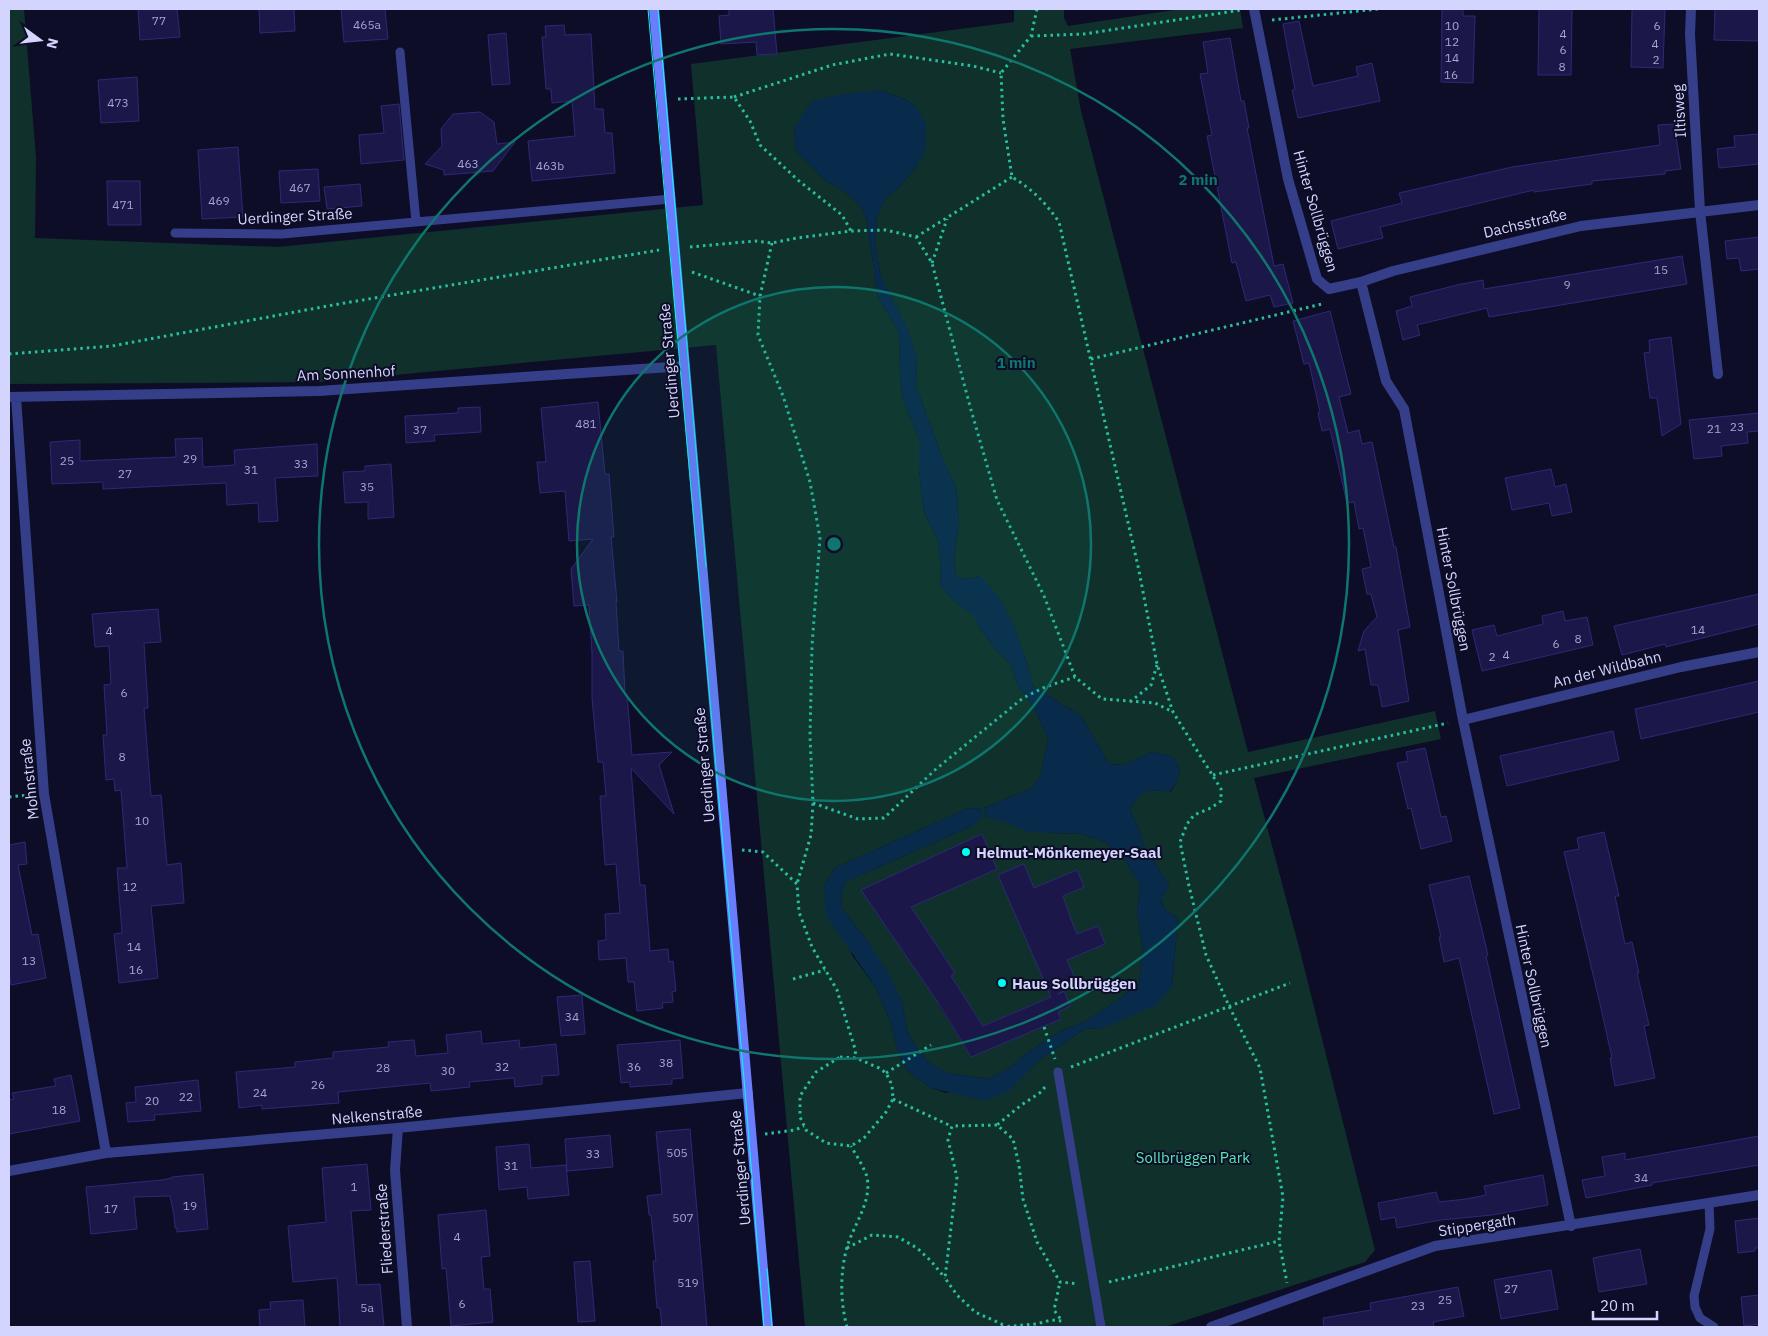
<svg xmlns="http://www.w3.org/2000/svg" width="1768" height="1336" font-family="'IBM Plex Sans',sans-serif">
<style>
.green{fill:#10312b;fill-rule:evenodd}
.water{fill:#092b4b}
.building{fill:#1b1849;stroke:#2d2976}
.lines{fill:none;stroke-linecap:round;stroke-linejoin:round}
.path{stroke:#27bf9f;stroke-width:3;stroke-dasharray:2.5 4;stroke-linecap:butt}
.service{stroke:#353f89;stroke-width:9}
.minor{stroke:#353f89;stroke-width:10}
.secondary{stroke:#6a7dff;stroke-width:10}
.tram{stroke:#00fef1;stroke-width:1}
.ring{fill:none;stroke:#0f766e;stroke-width:2.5}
.poi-dot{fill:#00fef1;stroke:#0e0d27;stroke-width:2}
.labels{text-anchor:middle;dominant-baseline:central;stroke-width:4;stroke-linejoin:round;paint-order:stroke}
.number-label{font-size:12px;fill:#a5a6d2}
.street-label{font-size:15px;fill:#d3d5ff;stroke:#0e0d27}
.poi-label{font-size:15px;font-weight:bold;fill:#d3d5ff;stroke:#0e0d27;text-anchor:start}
.park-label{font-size:15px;fill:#57e7ae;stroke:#0e0d27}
.centre{fill:#0f766e;stroke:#0e0d27;stroke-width:2.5}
.ring-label{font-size:15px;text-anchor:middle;font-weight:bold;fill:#0f766e;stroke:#0e0d27;stroke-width:4;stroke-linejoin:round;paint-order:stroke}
</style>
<rect width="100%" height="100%" fill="#0e0d27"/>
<path class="green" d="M9,9H24L36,158L35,238L278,247L703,205L691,64L1014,22V9H1064V18L1068,26L1181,9H1240L1243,28L1070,49L1081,111L1248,752L1435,711L1441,739L1254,778L1301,955L1375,1250L1365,1262L1165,1327H805L716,345L318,382L9,384ZM878,90L905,99L916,107V167L903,183L885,199L877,217L875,240L880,274L917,358L916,386L944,462L956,487L959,519L954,561L956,577L967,579L980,576L1015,633L1025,657L1033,686L1081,716L1109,764L1123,765L1153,752L1173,757L1180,770L1176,783L1171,792C1148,788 1140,789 1130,810L1138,827L1143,844L1169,885L1161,900L1167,912L1178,918L1172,986L1100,1029L1086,1028L1039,1060L1028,1071L946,1093L931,1088L907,1071L898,1052L890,1021L876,988L852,955L824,886L835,868L968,808L982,809L972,826L845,882L841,896L842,908L868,942L902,1001L907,1031L916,1047L929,1063L947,1073L988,1079L1009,1068L1027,1053L1059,1032L1084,1022L1102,1011L1139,984L1143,948L1137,913L1140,885L1125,860L1106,842L1082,834L1053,833L986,817L984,808L1032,788L1041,774L1048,739L1035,709L1018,686L1011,665L997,651L981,630L974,615L954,601L940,585L941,566L938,541L924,512L919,469V439L903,399L900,373L899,332L878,297L867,222L862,208L848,194L825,180L796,150L794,128ZM982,834L997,869L920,903L907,882L912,923L930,991L861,890ZM1077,870L1084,887L1062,897L1076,934L1098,926L1105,944L1067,960L1064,991L1070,1006L1058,1012L1061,1019L971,1057L938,1004L960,990L983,1026L1051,997L1034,888Z"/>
<path class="water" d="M878,90L905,99L916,107L926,124V148L916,167L903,183L885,199L877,217L875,240L880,274L907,327L917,358L916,386L944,462L956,487L959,519L954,561L956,577L967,579L980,576C1010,603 1023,648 1033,686L1081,716L1109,764L1123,765L1153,752L1173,757L1180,770L1176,783L1170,792C1149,788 1140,789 1130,810L1138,827L1143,844L1169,885L1161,901L1167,912L1178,918L1172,986L1157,1005L1100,1029L1086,1028L1039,1060L1009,1091L984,1101L931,1088L907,1071L898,1052L890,1021L876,988L826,915L824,886L835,868L968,808L982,809L983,817L972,826L845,882L841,896L842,908L868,942L887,971L902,1001L907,1031L916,1047L929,1063L947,1073L988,1079L1009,1068L1027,1053L1059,1032L1084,1022L1102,1011L1139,984L1143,948L1137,913L1140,885L1125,860L1106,842L1082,834L1029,832L1007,823L986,817L984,808L1032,788L1041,774L1048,739L1035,709L1018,686L1011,665L997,651L981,630L973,615L954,601L940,585L941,566L938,541L924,512L919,469V439L903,399L900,373L899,332L878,297L867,222L862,208L848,194L825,180L796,150L794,128L812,101L836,95Z"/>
<path class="building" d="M138,9H177L180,37L140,40Z
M259,9H294L295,31L260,33Z
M341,9H385L388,39L344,42Z
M729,9H773L777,54L757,55L756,42L721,44L719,16L729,15Z
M1442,9H1463V16H1475L1473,83L1441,82Z
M1539,9H1572L1571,75H1538Z
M1632,9H1665L1663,68L1631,67Z
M1715,9H1759V41L1714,40Z
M1299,21L1313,86L1358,76L1356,67L1372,63L1380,101L1298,118L1292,90H1295L1283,24Z
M564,25L565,35L591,34L595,109H603L605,133H612L615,173L532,181L528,141L575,136L572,101L552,103L551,89H546L542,37H546L545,26Z
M506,33L510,84L492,85L488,35Z
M1230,38L1241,101H1244L1249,128H1247L1274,266L1283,264L1293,303L1274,307L1270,295L1246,301L1236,262L1232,263L1207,136L1212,135L1200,74L1208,73L1203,42Z
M137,77L139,121L101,123L98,80Z
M399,104L404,160L361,164L359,135L384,133L381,106Z
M480,112L494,122L497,144L515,142L493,171L444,175V170L425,164L442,146L441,129L453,114Z
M1674,124L1681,169L1665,171V174L1592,181V184L1534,192V190L1380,227L1383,238L1338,249L1331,221L1402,203L1399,193L1512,167L1660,145L1658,125Z
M1759,134V164L1719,168L1717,149L1735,147L1734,136Z
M238,147L243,217L202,219L198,150Z
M318,169L320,201L281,203L279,171Z
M107,181H140L141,225H108Z
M360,184L362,206L327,209L324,187Z
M1759,237V269L1741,271L1739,258L1727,259L1725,241Z
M1682,256L1687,284L1489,317L1487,308L1417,325L1420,335L1403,340L1396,311L1412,306L1410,297L1457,285L1483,280L1484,289Z
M1330,311L1351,394L1339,397L1348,433L1359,430L1362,444L1372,442L1394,547H1396L1410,627L1398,630L1409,701L1382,707L1378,685H1371L1365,649L1358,651L1364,631L1377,617L1371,594H1367L1362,569L1371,567L1363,528L1359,529L1354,502L1347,503L1330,429L1322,431L1318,413L1320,412L1309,363L1304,364L1293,321Z
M1671,337L1681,424L1662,436L1657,398H1650L1644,353L1650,352L1649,340Z
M598,402L605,474H609L614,537H611L617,602H616L619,651H623L625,694H627L632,755L672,752L659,765L674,814L631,768L640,885H645L650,951L668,949L669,962L673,961L676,991L672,992L673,1002L662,1003L663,1008L637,1011L634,982H628L626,958L599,960L598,941L606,940L605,914L620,913L616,864L605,865L600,796H606L603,762H598L592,698V653L589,605L574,606L571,569L593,539L569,541L565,491L540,493L537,462H546L541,408Z
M480,407L481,432L434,435L435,441L406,443L405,416L458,413V408Z
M1759,413V431L1747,432L1748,443L1721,446L1722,456L1694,459L1689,420Z
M202,438L203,467L235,465L234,450L317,444L318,476L275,478L278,521L259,522L258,503L227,505L226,483L103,489V482L52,484L50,442L80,440V461L176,457L175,439Z
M391,464L394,517L368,519V502L345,503L343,472L365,471V466Z
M1551,469L1555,487L1566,484L1572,512L1552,516L1549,503L1512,510L1505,478Z
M1759,594V624L1666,647L1665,644L1622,655L1614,626Z
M158,609L161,642L144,643L148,708H144L151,796L161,795L167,865L181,863L184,903L151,906L158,978L119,983L114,934L122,933L117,868H127L121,790L115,791L114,779L106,780L103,735H107L104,685L111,684L109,646L95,647L92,614Z
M1563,611L1565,621L1587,617L1593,645L1482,671L1472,630L1494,625L1497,636L1543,624L1542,616Z
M1759,681V712L1641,739L1635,709Z
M1613,731L1619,760L1507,786L1500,756Z
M1425,748L1441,817L1446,816L1452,841L1421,849L1411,808L1408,809L1397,763L1408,761L1406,752Z
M1604,832L1619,896H1615L1625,944L1632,942L1639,973H1637L1649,1025L1644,1026L1655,1078L1615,1086L1610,1058H1612L1600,1004L1564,852L1579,849L1577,838Z
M982,834L997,869L911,907L955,973L951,976L983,1026L1051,997L998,875L1024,864L1034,888L1077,870L1084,887L1063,896L1071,919L1077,934L1098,926L1105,944L1067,960L1078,985L1058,994L1064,991L1070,1006L1058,1012L1061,1019L971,1057L939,1004L861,890Z
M25,842L27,864L18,865L32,935L38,934L46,978L11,985L9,973V845Z
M1469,876L1488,955L1486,956L1520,1108L1494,1114L1459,958L1444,962L1439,937H1441L1429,885Z
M582,995L585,1034L561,1036L557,997Z
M481,1031L482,1044L519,1040L520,1048L556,1044L559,1075L542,1076V1084L515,1087L514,1078L469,1082L470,1087L431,1091L430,1083L338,1092L339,1103L262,1109V1105L239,1108L236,1072L295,1067V1062L333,1058V1052L389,1047L388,1042L414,1040L416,1056L448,1053L446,1035Z
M680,1040L683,1078L672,1079V1084L630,1087V1082L621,1083L617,1045Z
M71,1075L80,1121L9,1134V1100L14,1099L12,1093L56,1086L54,1079Z
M198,1080L201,1111L154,1115L155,1120L128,1122L126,1103L136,1102L135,1087Z
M690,1129L707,1327H662L660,1308H657L653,1261H656L651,1215H649L647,1196L662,1194L656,1132Z
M610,1135L613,1167L567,1171L565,1139Z
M1759,1136V1165L1652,1183V1185L1586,1198L1582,1180L1605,1176L1602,1157L1625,1153V1160Z
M529,1144L531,1168L566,1165L569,1195L528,1199L527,1187L499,1190L496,1147Z
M367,1164L371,1210L351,1211L357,1285L380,1284L384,1327H340L337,1278L293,1282L288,1226L326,1222L322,1168Z
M203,1174L208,1229L177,1232V1228H175L174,1215L170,1196L134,1197L137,1229L91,1234L86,1187L162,1180L172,1178V1177Z
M1543,1175L1548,1205L1492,1215L1441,1220L1397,1228L1395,1217L1381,1220L1378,1203L1436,1192L1439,1202L1466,1199L1486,1195L1484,1186Z
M486,1210L490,1256L481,1257L484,1289H490L493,1322L451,1326L446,1268L442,1269L438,1215Z
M1759,1218V1248H1755V1251L1738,1253L1735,1221Z
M1640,1249L1647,1284L1599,1292L1593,1258Z
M590,1261L595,1321L578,1322L574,1262Z
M1551,1270L1558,1309L1501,1319L1494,1280Z
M1458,1287L1464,1316L1433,1322L1434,1327H1324L1323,1318L1371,1310L1370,1303Z
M1759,1295V1324L1744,1326L1741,1297Z
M303,1300L305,1327H260L259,1310L271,1309L270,1302Z"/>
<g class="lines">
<path class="path" d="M1037,9L1031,36L1001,73L1003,119L1012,177C1033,190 1045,202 1059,222L1138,566L1157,664L1173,712L1221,789V801L1211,808L1194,815L1187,824L1180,842L1189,886L1206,955L1229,1006L1260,1068L1283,1197L1279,1241L1287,1283
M1272,20L1378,9
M1031,36L1084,34L1241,10
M734,97L832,65L890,54L973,66L1001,73
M678,99L734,97L750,121L760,145L799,181L842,215L851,231
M916,237L1012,177
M772,243L760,296L758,335L783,396L810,482L820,538L812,646L810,736L813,803L811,835L797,884
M690,247L755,241L772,243L797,238L851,231L886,230L916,237L932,263L971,410L997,500L1044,596L1075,677L1102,699L1155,703L1173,712
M932,263L947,219
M692,272L760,296
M9,354L112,346L333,305L659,250
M1091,359L1322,304
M1130,702L1151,685L1157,665
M1213,775L1448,723
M9,797L29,795
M813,803L858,819L884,818L936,769L1023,698L1045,687L1075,677
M742,850L763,852L797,884L799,912L812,947L837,990L855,1049L856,1058
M793,979L825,970
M1044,1027L1055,1059
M840,1057L856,1058L879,1068L886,1073L892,1085L893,1099L886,1112L864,1138L851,1146L826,1143L806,1130L800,1117V1096L816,1072Z
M1071,1067L1290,983
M886,1073L931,1045
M1045,1087L1041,1092L1020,1106L997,1125L1013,1139L1019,1165L1023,1199L1037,1242L1060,1282L1078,1284
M893,1099L951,1126
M997,1125L952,1126L948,1140L957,1177L945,1278L957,1295L975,1312L1006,1326
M765,1134L795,1130L804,1126
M847,1248L872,1235L898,1237L917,1248L931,1261L945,1278
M1109,1282L1279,1241
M847,1327C840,1301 840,1273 847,1247C854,1224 872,1202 867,1177C864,1167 856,1155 851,1146
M1001,1327L1036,1324L1051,1320L1062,1321L1054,1310L1060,1282"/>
<path class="service" d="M400,52L416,222
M175,233L282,234L671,199
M1058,1072L1101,1327
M1709,1203L1710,1229L1694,1296L1695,1307L1700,1318L1714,1327"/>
<path class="minor" d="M1254,9L1288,179L1317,279L1329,289L1361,282L1386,381L1404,409L1463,720L1571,1226
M1691,9L1690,34L1700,211L1718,374
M1361,282L1393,271L1581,226L1759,205
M9,397L319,391L685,366
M16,397L44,794L106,1153
M1463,720L1681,667L1759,652
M398,1128L395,1170L407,1327
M9,1171L106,1153L398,1128L748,1093
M1211,1327L1435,1246L1759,1195"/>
<path class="secondary" d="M654,9L768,1327"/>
<path class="tram" d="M648,9L745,1090L764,1327
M658,9L706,567
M767,1269L772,1327"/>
</g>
<circle cx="834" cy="544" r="257" fill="#0f766e" fill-opacity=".12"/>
<g class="ring">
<circle cx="834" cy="544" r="257"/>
<circle cx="834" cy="544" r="515"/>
</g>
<g class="poi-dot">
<circle cx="966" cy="852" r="5"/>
<circle cx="1002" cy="983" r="5"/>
</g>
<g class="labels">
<g class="number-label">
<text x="159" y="20">77</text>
<text x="367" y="24">465a</text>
<text x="1452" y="25">10</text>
<text x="1657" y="25">6</text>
<text x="1563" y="33">4</text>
<text x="1452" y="41">12</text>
<text x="1655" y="43">4</text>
<text x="1563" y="49">6</text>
<text x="1452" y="57">14</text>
<text x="1656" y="59">2</text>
<text x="1562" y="66">8</text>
<text x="1451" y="74">16</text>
<text x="118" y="102">473</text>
<text x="468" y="163">463</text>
<text x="550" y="165">463b</text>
<text x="300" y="187">467</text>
<text x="219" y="200">469</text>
<text x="123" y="204">471</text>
<text x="1661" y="269">15</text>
<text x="1567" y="284">9</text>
<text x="586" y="423">481</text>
<text x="1737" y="426">23</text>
<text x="1714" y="428">21</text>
<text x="420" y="429">37</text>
<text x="190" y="458">29</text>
<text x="67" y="460">25</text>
<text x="301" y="463">33</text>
<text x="251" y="469">31</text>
<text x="125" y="473">27</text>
<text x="367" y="486">35</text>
<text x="1698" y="629">14</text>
<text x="109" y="630">4</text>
<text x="1578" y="638">8</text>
<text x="1556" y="643">6</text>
<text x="1506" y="654">4</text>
<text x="1492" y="656">2</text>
<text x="124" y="692">6</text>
<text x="122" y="756">8</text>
<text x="142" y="820">10</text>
<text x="130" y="886">12</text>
<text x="134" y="946">14</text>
<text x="29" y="960">13</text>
<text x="136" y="969">16</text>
<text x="572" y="1016">34</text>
<text x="666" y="1062">38</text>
<text x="502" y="1066">32</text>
<text x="634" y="1066">36</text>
<text x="383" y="1067">28</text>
<text x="448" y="1070">30</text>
<text x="318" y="1084">26</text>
<text x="260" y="1092">24</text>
<text x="186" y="1096">22</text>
<text x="152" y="1100">20</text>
<text x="59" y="1109">18</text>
<text x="677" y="1152">505</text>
<text x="593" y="1153">33</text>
<text x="511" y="1165">31</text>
<text x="1641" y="1177">34</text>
<text x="354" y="1186">1</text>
<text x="190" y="1205">19</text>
<text x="111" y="1208">17</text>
<text x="683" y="1217">507</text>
<text x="457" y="1236">4</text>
<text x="688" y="1282">519</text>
<text x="1511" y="1288">27</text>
<text x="1445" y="1299">25</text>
<text x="462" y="1303">6</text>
<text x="1418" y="1305">23</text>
<text x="367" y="1307">5a</text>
</g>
<g class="street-label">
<text transform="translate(1679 111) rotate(-93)">Iltisweg</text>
<text transform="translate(1316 211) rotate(74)">Hinter Sollbrüggen</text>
<text transform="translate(295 216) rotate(-3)">Uerdinger Straße</text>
<text transform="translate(1525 223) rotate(-13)">Dachsstraße</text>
<text transform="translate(669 361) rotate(-95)">Uerdinger Straße</text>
<text transform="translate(346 373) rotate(-3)">Am Sonnenhof</text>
<text transform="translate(1454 589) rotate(79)">Hinter Sollbrüggen</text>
<text transform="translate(1607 669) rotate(-14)">An der Wildbahn</text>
<text transform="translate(704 765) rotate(-95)">Uerdinger Straße</text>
<text transform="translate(29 779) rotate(-96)">Mohnstraße</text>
<text transform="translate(1534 986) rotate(78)">Hinter Sollbrüggen</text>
<text transform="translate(377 1115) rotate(-5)">Nelkenstraße</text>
<text transform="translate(740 1168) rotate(-95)">Uerdinger Straße</text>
<text transform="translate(1477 1225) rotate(-9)">Stippergath</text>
<text transform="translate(384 1229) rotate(-94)">Fliederstraße</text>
</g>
<g class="poi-label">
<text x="976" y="852">Helmut-Mönkemeyer-Saal</text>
<text x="1012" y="983">Haus Sollbrüggen</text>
</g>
<g class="park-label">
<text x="1193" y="1157">Sollbrüggen Park</text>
</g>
</g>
<circle cx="834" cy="544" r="8" class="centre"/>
<g class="ring-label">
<text x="1198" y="185">2 min</text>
<text x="1016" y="368">1 min</text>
</g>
<rect width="1768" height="1336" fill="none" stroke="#d3d5ff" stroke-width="20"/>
<g transform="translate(40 40) rotate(105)" stroke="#0e0d27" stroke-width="4" paint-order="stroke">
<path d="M0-4L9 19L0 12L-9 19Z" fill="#d3d5ff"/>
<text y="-8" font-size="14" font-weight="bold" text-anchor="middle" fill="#d3d5ff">N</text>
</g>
<path d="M1593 1311v8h64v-8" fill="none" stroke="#d3d5ff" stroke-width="2.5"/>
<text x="1600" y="1311" font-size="15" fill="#d3d5ff" stroke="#0e0d27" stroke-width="4" paint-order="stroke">20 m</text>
</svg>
